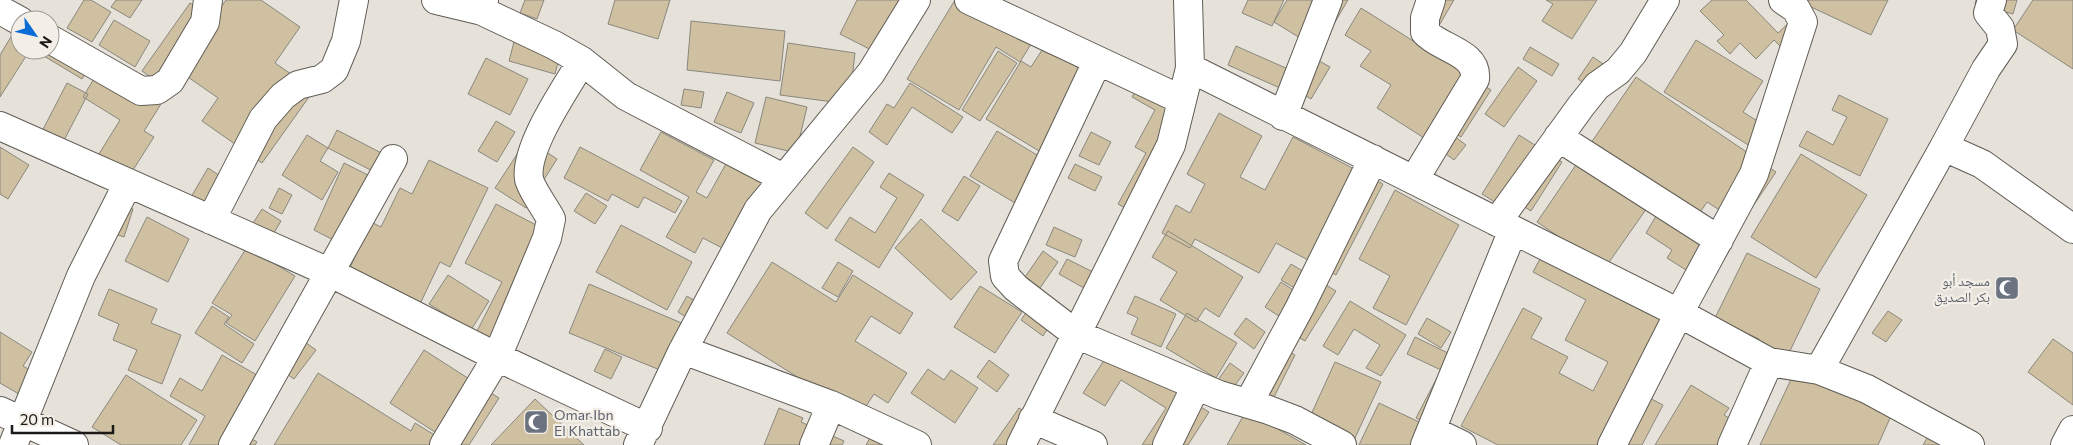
<svg xmlns="http://www.w3.org/2000/svg" width="2073" height="445" font-family="Commissioner,'Noto Naskh Arabic',sans-serif">
<style>
.building{fill:#cec0a0;stroke:#8a877f}
.lines{fill:none;stroke-linecap:round;stroke-linejoin:round}
.minor-casing{stroke:#615d56;stroke-width:30}
.minor{stroke:#fff;stroke-width:28}
.labels{text-anchor:middle;dominant-baseline:central;stroke-width:4.5;stroke-linejoin:round;paint-order:stroke}
.worship-label{font-size:14px;fill:#5b616d;stroke:#f3efe6;text-anchor:end}
</style>
<rect width="100%" height="100%" fill="#e6e2d9"/>
<path class="building" d="M84,0H91L111,12L92,42L67,28Z
M116,0H142L130,18L111,7Z
M226,0H261L300,27L275,63L314,90L262,163L202,121L218,98L185,75L173,93L142,71L190,3L213,18Z
M525,0H544L537,19L520,13Z
M615,0H670L658,39L608,24Z
M857,0H912L883,56L840,34Z
M955,0H959L1031,44L1020,62L996,47L959,110L907,79Z
M1248,0H1284L1272,26L1242,13Z
M1287,0H1348L1314,58L1330,67L1311,99L1286,84L1310,44L1274,22Z
M1435,0H1454L1437,29Z
M1546,0H1597L1572,39L1542,21L1553,4Z
M1712,0H1746L1778,33L1793,19L1813,40L1793,59L1774,40L1756,59L1740,43L1730,54L1717,41L1724,35L1700,11Z
M1796,0H1888L1871,35Z
M1976,0H2017L2013,14L1975,4Z
M2033,0H2073V69L2013,30Z
M1361,8L1491,90L1461,137L1443,126L1432,143L1377,108L1391,85L1360,66L1371,51L1345,35Z
M114,20L150,41L135,67L99,45Z
M691,21L785,31L780,81L687,70Z
M20,22V50H30L0,97V55Z
M515,38L561,51L555,74L509,61Z
M1696,40L1763,81L1743,112L1767,127L1753,148L1664,92Z
M788,43L855,53L849,104L780,95Z
M1236,46L1288,69L1280,88L1228,65Z
M1044,47L1092,76L1044,154L986,119L1021,61L1031,67Z
M1530,47L1559,64L1552,76L1523,59Z
M34,50H50L93,62L82,79Z
M998,51L1017,63L980,121L962,110Z
M1593,57L1619,75L1603,97L1578,79Z
M486,58L528,79L510,115L468,94Z
M101,67L161,104L144,131L154,137L126,181L94,162L120,120L83,97Z
M1518,67L1537,81L1504,127L1485,114Z
M1143,77L1195,106L1164,163L1143,218L1118,204L1146,153L1135,147L1155,110L1132,97Z
M1636,77L1776,172L1741,224L1707,202L1699,214L1654,198L1605,268L1537,222Z
M67,83L88,94L59,150L38,139Z
M910,83L963,117L952,133L912,107L887,145L869,132L887,104L894,108Z
M684,89L704,92L701,108L681,105Z
M727,92L754,103L741,133L714,122Z
M1839,95L1888,119L1860,176L1799,146L1807,131L1833,145L1847,117L1832,110Z
M766,97L807,107L796,153L755,143Z
M1219,113L1262,136L1240,177L1265,190L1293,137L1383,184L1336,275L1276,243L1259,273L1195,239L1190,248L1162,233L1176,205L1190,213L1205,184L1187,174Z
M496,121L515,132L497,162L478,151Z
M337,130L393,159L384,177L328,148Z
M1446,130L1466,145L1454,160L1434,145Z
M997,131L1047,161L1020,206L970,176Z
M661,132L714,160L696,192L707,198L727,162L767,183L730,252L703,238L695,253L666,237L689,197L640,170Z
M1091,132L1111,142L1099,165L1079,156Z
M307,135L328,148L320,161L338,172L322,200L282,175Z
M1519,135L1562,162L1531,211L1515,201L1509,211L1482,194Z
M527,139L557,159L526,208L495,188Z
M0,147L29,165L8,199L0,194Z
M580,147L682,201L675,213L644,197L638,208L612,194L608,201L564,178Z
M853,147L874,162L827,229L805,213Z
M1801,154L1867,195L1816,278L1751,237Z
M429,160L488,188L450,267L440,262L419,306L348,272L371,222L381,227L400,188L412,194Z
M344,163L376,179L343,245L314,230Z
M1075,164L1102,177L1095,191L1068,178Z
M208,168L231,183L213,211L191,197Z
M889,173L924,195L879,268L835,240L850,217L875,233L897,198L880,187Z
M964,176L980,186L958,221L942,211Z
M279,188L292,195L282,214L269,208Z
M1395,190L1459,225L1406,325L1373,308L1390,276L1359,259Z
M586,193L607,206L595,224L574,211Z
M111,202L133,209L124,237L103,230Z
M496,204L557,236L509,351L476,333L502,282L465,263Z
M1662,206L1731,248L1708,284L1667,258L1672,250L1646,233Z
M262,209L281,221L268,243L248,231Z
M147,217L189,239L168,282L125,261Z
M921,219L977,272L951,300L895,248Z
M621,225L692,262L667,310L596,272Z
M1054,227L1082,240L1075,257L1046,245Z
M1168,231L1243,277L1219,317L1205,308L1196,322L1160,300L1177,272L1152,257Z
M247,247L295,276L255,341L226,323L232,315L212,303Z
M1043,251L1058,262L1040,288L1025,277Z
M1747,253L1820,289L1787,357L1758,343L1759,339L1715,318Z
M1541,257L1671,324L1636,391L1663,405L1642,445H1498L1461,426L1523,308L1542,318L1531,338L1568,357L1559,373L1593,391L1608,362L1565,340L1586,300L1533,272Z
M1067,259L1093,272L1084,288L1059,274Z
M772,262L836,302L853,275L913,313L900,334L871,316L855,341L907,373L888,403L874,394L863,411L831,398L727,333Z
M838,262L853,271L838,297L822,288Z
M1291,264L1336,291L1305,341L1290,332L1311,298L1281,280Z
M448,275L489,301L471,330L429,304Z
M1281,282L1307,299L1291,324L1265,307Z
M1483,282L1434,427L1416,418L1441,370L1407,354L1415,337L1448,353Z
M589,284L703,332L660,370L569,333Z
M980,286L1022,312L995,353L954,327Z
M109,289L157,309L151,323L181,335L162,384L128,370L137,350L113,340L119,324L98,315Z
M687,296L712,311L702,327L678,312Z
M1135,296L1176,314L1161,347L1131,334L1138,318L1127,313Z
M1350,301L1406,335L1381,376L1366,368L1380,345L1354,329L1338,355L1323,346Z
M1032,304L1053,320L1043,336L1021,320Z
M212,306L229,317L224,324L254,344L242,363L195,333Z
M1888,311L1902,320L1886,342L1872,333Z
M1187,313L1237,343L1216,378L1166,348Z
M1246,318L1265,332L1254,349L1234,334Z
M1427,318L1451,332L1441,348L1418,334Z
M0,332L32,352L23,366L42,377L29,400L0,383Z
M291,332L316,350L294,379L270,362Z
M2053,339L2073,353V405L2028,372Z
M1282,348L1295,355L1273,399L1259,391Z
M605,349L622,357L611,379L594,371Z
M424,350L499,398L469,445H455L390,403Z
M1110,351L1209,412L1188,445H1142L1166,408L1121,380L1105,406L1083,393Z
M222,355L278,387L232,427L257,442L255,445H189L205,416L170,396L180,378L202,391Z
M989,360L1009,375L997,392L977,377Z
M1335,362L1381,382L1354,440L1309,419Z
M1230,363L1244,373L1223,401L1210,391Z
M928,369L944,380L951,370L978,388L955,423L911,393Z
M1795,371L1891,416L1878,445H1760Z
M318,373L411,431L415,423L451,445H274Z
M126,375L197,420L181,445H121L92,427Z
M1691,385L1729,408L1724,415L1751,432L1743,445H1655Z
M535,399L584,445H491Z
M1379,403L1436,430L1429,445H1359Z
M779,408L803,418L801,422L844,441L842,445H764Z
M1019,408L1036,420L1018,445H993Z
M1246,411L1306,445H1227Z
M1929,435L1944,445H1923Z
M871,436L889,445H866Z"/>
<g class="lines">
<defs>
<path id="minor" d="M436,0L482,11
M484,0L482,11L554,45L582,61L626,96L783,178
M969,0L1182,100
M0,10L20,21
M50,39L141,91L157,90L170,81L205,22L208,0
M1097,62L1003,261L1005,276L1016,288L1076,334L1219,395L1266,409L1295,420L1342,445
M1190,68L1679,313L1769,362L1819,370L1867,389L1970,445
M1283,116L1328,0
M0,126L331,273L497,357L648,428
M1558,137L1719,240
M1944,147L1986,69L2003,44L2000,28L1988,13L1992,0
M1414,180L1475,79C1478,52 1440,49 1425,32V18L1431,0
M211,220L263,119L283,96L298,85L322,79L334,70L346,41L354,0
M1497,222L1581,106L1597,86L1618,71L1633,53L1665,0
M683,350L831,405L917,445
M1819,370L1944,147L1982,164L2073,229
M1248,404L1300,307L1373,159
M0,411L74,445
M1033,419L1093,445
M1431,430L1462,445
M13,445L81,276L128,183
M233,445L393,159
M444,445L497,357L547,238L551,219C546,209 531,189 529,179C524,148 566,88 582,61
M638,445L683,350L758,210L871,73L916,0
M814,445L831,405
M1021,445L1171,145L1190,68L1188,0
M1167,445L1196,386
M1425,445L1513,230
M1612,445L1679,313L1754,174L1803,22L1796,9L1783,0
M1732,445L1769,362
M2065,445L2073,430"/>
</defs>
<use href="#minor" class="minor-casing"/>
<use href="#minor" class="minor"/>
</g>
<defs>
<symbol id="mosque-square" viewBox="-11 -11 22 22"><rect x="-9" y="-9" width="18" height="18" rx="4" fill="#6b7280" stroke="#f3efe6"/><path d="M3.5-4.9A6 6 0 1 0 3.5 4.9A5 5 0 1 1 3.5-4.9Z" fill="#fff"/></symbol>
</defs>
<g fill-rule="evenodd">
<use href="#mosque-square" x="1993" y="274" width="28" height="28"/>
<use href="#mosque-square" x="522" y="408" width="28" height="28"/>
</g>
<g class="labels">
<g class="worship-label">
<text x="1990" y="280">مسجد أبو<tspan x="1990" dy="16">بكر الصديق</tspan></text>
<text x="554" y="414" text-anchor="start">Omar Ibn<tspan x="554" dy="16">El Khattab</tspan></text>
</g>
</g>
<g transform="translate(35 35) rotate(124)"><circle r="24" fill="#f3efe6" stroke="#9d9a93"/>
<path d="M0-4L9 19L0 12L-9 19Z" fill="#0d6dd6"/>
<text y="-8" font-size="14" font-weight="bold" text-anchor="middle" fill="#1b1a17">N</text>
</g>
<path d="M12 425v8h101v-8" fill="none" stroke="#1b1a17" stroke-width="2.5"/>
<text x="20" y="425" font-size="15" fill="#1b1a17" stroke="#f3efe6" stroke-width="4" paint-order="stroke">20 m</text>
</svg>
